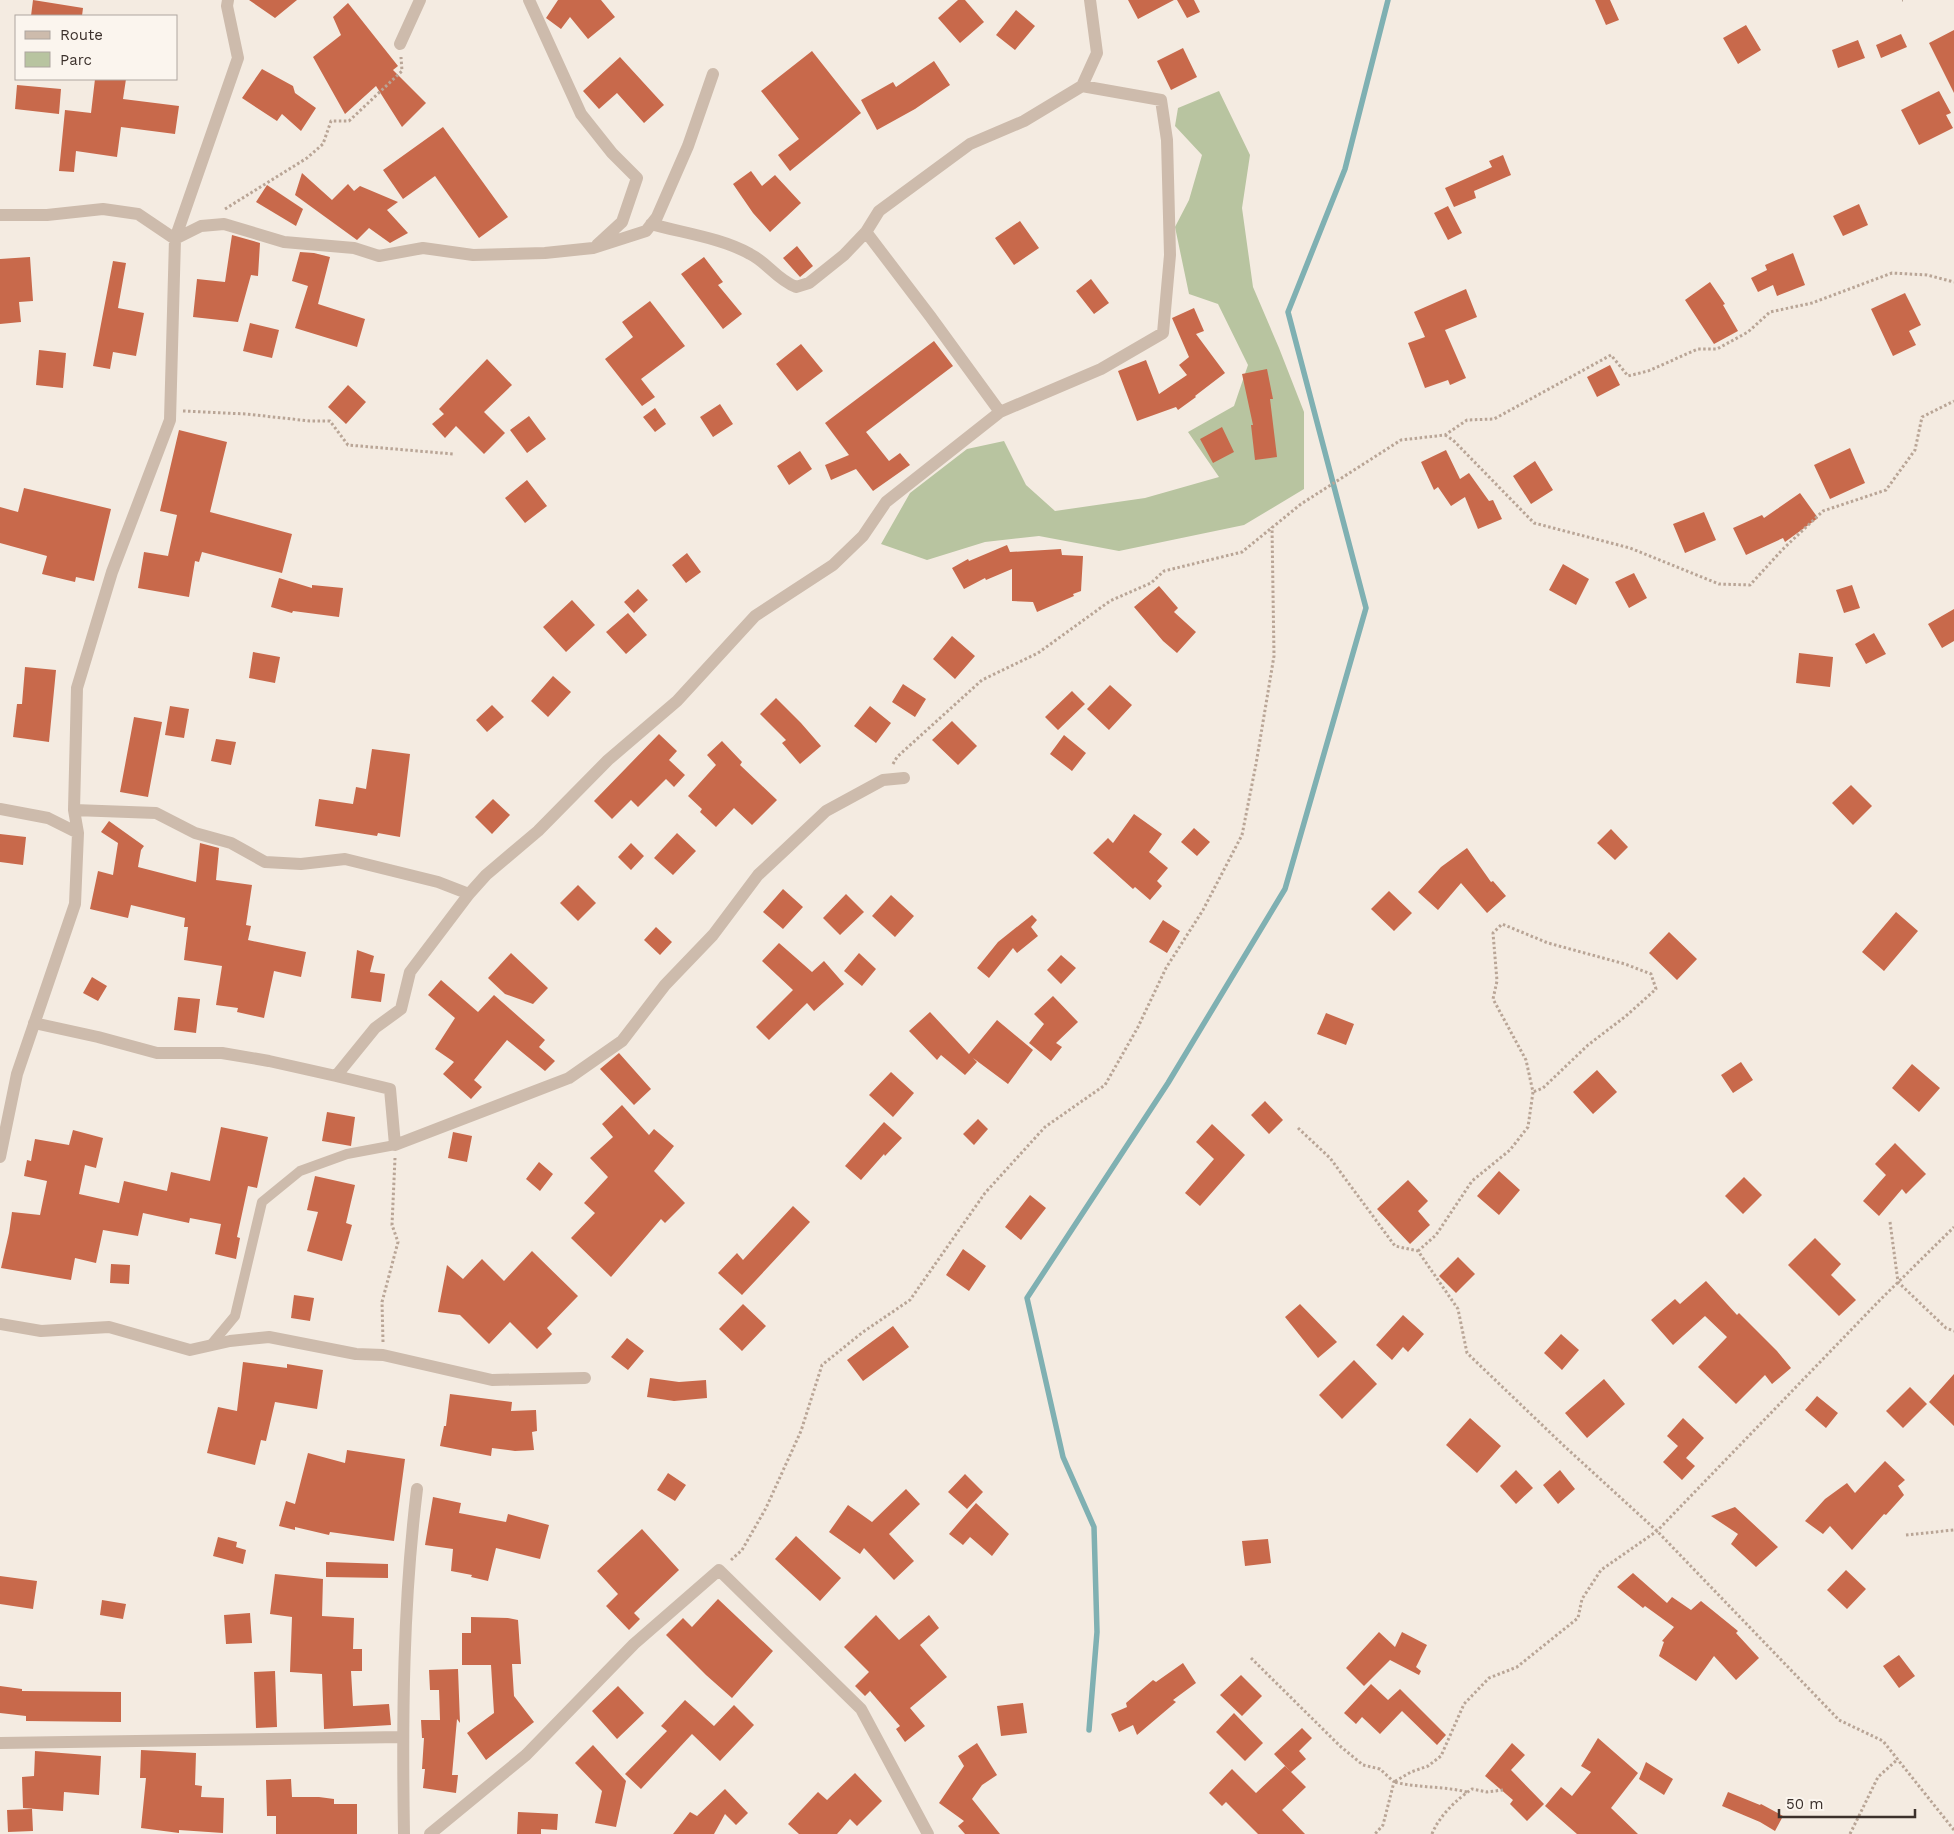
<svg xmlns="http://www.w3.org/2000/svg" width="1954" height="1834" font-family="'Work Sans',sans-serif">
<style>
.green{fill:#b8c4a0}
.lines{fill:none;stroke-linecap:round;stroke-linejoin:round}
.stream{stroke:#7fb0b2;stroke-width:5.5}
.building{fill:#c8694b}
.path{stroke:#b9a596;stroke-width:3;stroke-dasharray:2.5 2.5;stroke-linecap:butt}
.service{stroke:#cdbbac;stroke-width:10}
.minor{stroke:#cdbbac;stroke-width:12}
</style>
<rect width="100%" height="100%" fill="#f4ebe1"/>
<path class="green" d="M1219,91L1250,155L1242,208L1253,287L1279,348L1304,412V489L1244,525L1119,551L1039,536L985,542L927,560L881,544L910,493L967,449L1004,441L1026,485L1055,511L1145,498L1219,477L1188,432L1234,406L1248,365L1218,304L1189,294L1175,227L1189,200L1202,155L1175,126L1178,108Z"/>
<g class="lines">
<path class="stream" d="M1089,1730L1097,1632L1094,1527L1063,1457L1027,1298L1168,1083L1285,889L1366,608L1288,312L1345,169L1388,0"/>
</g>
<path class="building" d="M33,0L83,8L82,16H31Z
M249,0H297L275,18Z
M558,0H601L615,17L588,39L570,17L561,29L546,18Z
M958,0H965L984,22L960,43L938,18Z
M1128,0H1174L1138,19Z
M1177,0H1194L1200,12L1187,18Z
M1595,0H1610L1619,20L1606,25Z
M348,3L398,66L393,70L426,103L402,127L376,86L345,114L313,57L341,35L333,17Z
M1016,10L1035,26L1015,50L996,35Z
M1746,25L1761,50L1738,64L1723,38Z
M1954,30V93L1929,43Z
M1901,34L1907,47L1881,58L1876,45Z
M1858,40L1865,58L1838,68L1832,50Z
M1183,48L1197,77L1171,90L1157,61Z
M812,51L861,113L790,171L778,155L799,139L761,91Z
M620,57L664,105L644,123L617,93L599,109L583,91Z
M934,61L950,85L915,109L877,130L861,100L893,82L896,87Z
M262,69L293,86L295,93L316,108L301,131L282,114L277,121L242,98Z
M95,79H126L123,99L179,106L175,134L121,127L117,157L76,151L74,172L59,171L65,110L91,113Z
M17,85L61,89L59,114L15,109Z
M1939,91L1951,113L1946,115L1953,128L1919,145L1901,110Z
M443,127L508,217L479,238L435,176L403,199L383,170Z
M1503,155L1511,175L1474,191L1476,198L1454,207L1445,188L1492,167L1489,161Z
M751,171L762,186L775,175L801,203L770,232L753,213L733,184Z
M302,173L332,200L348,184L354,191L360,186L398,202L387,210L408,233L390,243L369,228L357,240L295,195Z
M267,185L303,209L296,226L256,202Z
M1859,204L1868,225L1843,236L1833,216Z
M1448,206L1462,233L1448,240L1434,213Z
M1020,221L1039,248L1014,265L995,238Z
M232,235L260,243L258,276L251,275L238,322L193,317L197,279L225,282Z
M797,246L813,266L800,277L783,258Z
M300,252L314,253L330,257L318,304L365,319L357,347L295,328L308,286L292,281Z
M1793,253L1805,285L1777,296L1773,285L1758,292L1751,278L1767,270L1765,265Z
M30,257L33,301L19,302L21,322L0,324V259Z
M704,257L723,282L718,285L742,314L723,329L681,274Z
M113,261L126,263L118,308L144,313L136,356L113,352L110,369L93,366Z
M1091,279L1109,303L1094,314L1076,291Z
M1710,282L1725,304L1723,305L1738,331L1714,344L1685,300Z
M1466,289L1477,317L1445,330L1466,378L1450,385L1448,380L1425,388L1408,343L1425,337L1414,312Z
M1905,293L1921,325L1909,331L1916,345L1893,356L1871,309Z
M650,301L685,346L641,379L655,397L642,406L605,359L633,337L622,322Z
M1194,308L1204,331L1196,334L1225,373L1195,396L1196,397L1178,410L1176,407L1137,421L1118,371L1146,360L1159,394L1187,375L1179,365L1189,357L1172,318Z
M250,323L279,330L272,358L243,351Z
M934,341L953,366L866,432L889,461L900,453L910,465L873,491L856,469L831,480L825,465L849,455L825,423Z
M801,344L823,371L797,391L776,364Z
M39,350L66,353L63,388L36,385Z
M487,359L512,385L484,412L505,433L484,454L456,426L445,438L432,424L444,414L439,409Z
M1610,365L1620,385L1597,397L1587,377Z
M1267,369L1273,399H1270L1277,457L1255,460L1251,425H1253L1242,374Z
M348,385L366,402L346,424L328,407Z
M720,404L733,424L713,437L700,417Z
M655,408L666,424L655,432L643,417Z
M529,416L546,439L527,453L510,430Z
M1222,427L1234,452L1213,463L1200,439Z
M179,430L227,442L210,512L292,534L282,573L202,552L199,562L195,561L189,597L138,588L144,552L168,556L177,515L160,511Z
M1850,448L1865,483L1830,499L1814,465Z
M1446,450L1460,479L1469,473L1489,501L1493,500L1502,519L1478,529L1465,497L1451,506L1438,487L1434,490L1421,462Z
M800,451L812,469L789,485L777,466Z
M1535,461L1553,490L1531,504L1513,476Z
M527,480L547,506L525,523L505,498Z
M24,488L111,509L94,581L76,577L75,582L42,574L47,556L0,543V507L18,512Z
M1800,493L1818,518L1785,542L1783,538L1746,555L1733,528L1762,515L1764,518Z
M1704,512L1716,540L1685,553L1673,524Z
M1007,545L1010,552L1061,549L1062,555L1083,556L1081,591L1073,594L1074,596L1037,612L1033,602L1012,601V569L986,580L985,578L964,589L952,568L968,559L969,561Z
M687,553L701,572L686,583L672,565Z
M1563,564L1589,579L1576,605L1549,590Z
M1634,573L1647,598L1629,608L1615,582Z
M279,578L312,588V585L343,588L339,617L293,611L292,613L271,607Z
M1852,585L1860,608L1844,613L1836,590Z
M1159,586L1178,608L1174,612L1196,632L1177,653L1163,641L1134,607Z
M638,589L648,600L634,613L624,602Z
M572,600L595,625L566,652L543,627Z
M1954,609V641L1942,648L1928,624Z
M628,613L647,635L626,654L606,632Z
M1874,633L1886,654L1866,664L1855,644Z
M952,636L975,656L955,679L933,659Z
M253,652L280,657L275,683L249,678Z
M1799,653L1833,657L1830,687L1796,683Z
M25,667L56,670L49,742L13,737L17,704H22Z
M553,676L571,692L548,717L531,701Z
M903,684L926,699L915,717L892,702Z
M1110,685L1132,705L1109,730L1087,709Z
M1072,691L1085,704L1058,730L1045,717Z
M776,698L801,723L821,746L800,764L782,743L786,740L760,714Z
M492,705L504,717L487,732L476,720Z
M170,706L189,709L184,738L165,735Z
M870,706L891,723L876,743L854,726Z
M134,717L162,722L148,797L120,792Z
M952,721L977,746L958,765L932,740Z
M659,734L677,751L669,760L685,775L674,787L666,779L638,807L631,800L612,819L594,801Z
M1064,735L1086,753L1072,771L1050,754Z
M216,739L236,742L231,765L211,761Z
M722,741L742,762L740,765L777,800L752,825L734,808L716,827L700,812L702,809L688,796L716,765L707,755Z
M372,749L410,754L400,837L378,833L377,836L315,826L319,799L353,804L356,787L366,789Z
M1851,785L1872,806L1853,825L1832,803Z
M493,799L510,815L492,834L475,817Z
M1134,814L1162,834L1149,852L1168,868L1157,881L1162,886L1150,900L1135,887L1133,889L1093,853L1108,838L1113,843Z
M109,821L144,846L141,850L138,867L196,882L200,843L219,848L216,880L252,885L246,925L251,926L248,940L306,952L301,977L274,971L264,1018L237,1012L238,1008L216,1005L222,966L184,960L188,927H184L185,918L131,905L128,918L90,909L98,871L113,875L118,843L101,832Z
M1194,828L1210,842L1197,856L1181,842Z
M1611,829L1628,847L1615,860L1597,843Z
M677,833L696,851L673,875L654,858Z
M0,834L26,837L23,865L0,862Z
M631,843L644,856L631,870L618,857Z
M1467,848L1491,882L1493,881L1506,896L1487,913L1461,883L1438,910L1418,892L1441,867Z
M578,885L596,903L578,921L560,903Z
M783,889L803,907L783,929L763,912Z
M1389,891L1412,913L1394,931L1371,909Z
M846,894L864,912L840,935L823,918Z
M891,895L914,916L895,937L872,916Z
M1896,912L1918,931L1884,971L1862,952Z
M1032,915L1037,920L1031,927L1038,936L1017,953L1013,948L989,978L977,968L998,942Z
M1163,920L1180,931L1167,953L1149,942Z
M656,927L672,942L660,955L644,940Z
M1669,932L1697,959L1677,980L1649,953Z
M779,943L812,972L824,961L844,984L814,1011L807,1003L769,1040L756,1027L793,990L762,961Z
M357,950L374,956L370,972L385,974L381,1002L351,998Z
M511,953L548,988L533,1004L505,994L488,978Z
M859,953L876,969L862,986L844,971Z
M1061,955L1076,968L1061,984L1047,970Z
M92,977L107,986L98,1001L83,993Z
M441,980L478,1012L494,995L545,1040L539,1047L555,1061L545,1071L507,1040L474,1080L482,1087L471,1099L443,1074L454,1062L435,1049L455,1018L428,995Z
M1053,996L1078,1022L1056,1043L1062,1047L1051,1061L1029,1043L1044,1024L1034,1014Z
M178,997L200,999L196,1033L174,1030Z
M930,1012L969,1054L997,1020L1033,1050L1008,1084L973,1058L977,1062L965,1075L941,1055L937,1060L909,1031Z
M1326,1013L1354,1024L1346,1045L1317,1034Z
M619,1053L651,1089L634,1105L600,1069Z
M1741,1062L1753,1080L1733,1093L1721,1075Z
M1912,1064L1940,1088L1919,1112L1892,1088Z
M1597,1070L1617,1092L1593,1114L1573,1092Z
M891,1072L914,1093L893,1117L869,1095Z
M1265,1101L1283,1120L1269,1134L1251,1115Z
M622,1105L649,1135L654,1129L674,1146L654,1171L685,1203L665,1223L661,1219L611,1277L571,1238L595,1213L584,1203L608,1177L590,1158L613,1137L602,1124Z
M327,1112L355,1117L351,1146L322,1141Z
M978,1119L988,1129L974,1145L963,1134Z
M884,1122L902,1138L885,1156L884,1154L861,1180L845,1166Z
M1212,1124L1245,1155L1200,1206L1185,1193L1214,1159L1196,1142Z
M221,1127L268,1137L257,1188L248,1186L237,1237L240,1238L236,1259L215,1254L221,1224L190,1218L189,1223L143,1213L138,1236L103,1230L96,1263L75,1258L71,1280L1,1268L9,1233L12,1212L40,1215L47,1181L24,1176L27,1160L31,1161L35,1139L69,1145L73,1130L103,1138L96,1168L85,1165L79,1194L119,1203L124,1181L167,1191L171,1172L210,1181Z
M453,1132L472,1136L467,1162L448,1158Z
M1895,1143L1926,1174L1906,1194L1902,1189L1879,1216L1863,1201L1886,1175L1875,1164Z
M539,1162L553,1174L540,1191L526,1179Z
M1499,1171L1520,1190L1499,1215L1477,1196Z
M315,1176L355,1185L346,1223L352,1225L342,1261L307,1251L318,1212L307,1210Z
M1744,1177L1762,1195L1743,1214L1725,1196Z
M1408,1180L1428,1201L1418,1211L1430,1225L1410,1244L1377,1209Z
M1030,1195L1046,1208L1021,1240L1005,1227Z
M793,1206L810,1222L742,1295L718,1273L737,1253L743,1260Z
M1815,1238L1841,1264L1831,1275L1856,1300L1839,1316L1788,1265Z
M963,1249L986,1266L969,1291L946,1275Z
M532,1251L578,1296L547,1328L552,1334L537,1349L510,1322L489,1344L460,1315L438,1312L447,1265L463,1279L482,1259L504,1281Z
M1458,1257L1475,1274L1456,1293L1439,1276Z
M111,1264L130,1265L129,1284L110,1283Z
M1706,1281L1737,1315L1739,1313L1777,1351L1791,1368L1772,1384L1765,1375L1736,1404L1698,1367L1727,1337L1705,1316L1673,1345L1651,1320L1675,1299L1680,1304Z
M294,1295L314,1298L310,1321L291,1318Z
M743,1304L766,1326L742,1351L719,1329Z
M1300,1304L1337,1342L1318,1358L1285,1317Z
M1403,1315L1424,1334L1408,1352L1403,1347L1392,1360L1376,1345Z
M893,1326L909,1347L863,1381L847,1360Z
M1561,1334L1579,1350L1562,1370L1544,1353Z
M627,1338L644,1351L628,1370L611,1357Z
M1354,1360L1377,1384L1342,1419L1319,1395Z
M243,1362L287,1368V1364L323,1370L317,1409L275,1402L266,1441L261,1440L255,1465L207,1453L218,1407L237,1411Z
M1954,1374V1426L1929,1402Z
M650,1378L679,1382L706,1380L707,1398L674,1401L647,1397Z
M1604,1379L1625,1404L1587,1438L1565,1413Z
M1910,1387L1927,1404L1903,1428L1886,1411Z
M450,1394L512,1402L511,1411L536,1410L537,1431L532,1432L534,1450L515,1451L492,1448L491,1456L440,1446L444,1426H446Z
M1817,1396L1838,1413L1826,1428L1805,1410Z
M1470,1418L1501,1446L1477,1473L1446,1445Z
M1683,1418L1704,1438L1686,1458L1695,1466L1682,1480L1663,1462L1678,1446L1667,1436Z
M347,1450L405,1459L394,1541L330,1532L329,1535L295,1527V1530L279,1526L286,1501L295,1504L308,1453L345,1463Z
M1885,1461L1905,1480L1898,1486L1904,1495L1886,1515L1884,1514L1852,1550L1830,1526L1823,1534L1805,1521L1825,1499L1847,1483L1855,1493Z
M1516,1470L1533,1488L1516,1504L1500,1486Z
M1560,1470L1575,1489L1558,1504L1543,1485Z
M668,1473L686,1485L675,1501L657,1490Z
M965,1474L983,1492L967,1509L948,1492Z
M906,1489L920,1504L889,1534L914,1561L894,1580L864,1548L860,1554L829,1532L848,1505L872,1522Z
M433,1497L461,1503L459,1513L506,1522L508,1514L549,1525L540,1559L496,1548L488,1581L471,1577L472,1575L451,1571L453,1549L425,1545Z
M976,1503L1009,1534L992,1556L970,1537L963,1545L949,1534Z
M1735,1507L1778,1547L1756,1567L1731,1544L1738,1534L1711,1516Z
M642,1529L679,1570L634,1613L640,1619L629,1630L606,1606L618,1594L597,1571Z
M796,1536L841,1578L820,1601L775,1559Z
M218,1537L237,1542L236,1547L246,1550L243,1564L213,1556Z
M1268,1539L1271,1563L1245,1566L1242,1541Z
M326,1562L388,1564V1578L326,1577Z
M1846,1570L1866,1589L1847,1609L1827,1590Z
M1633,1573L1667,1603L1672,1597L1691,1610L1701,1601L1738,1631L1736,1633L1759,1658L1736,1680L1714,1656L1696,1681L1659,1656L1664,1642L1662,1641L1674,1627L1645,1606L1643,1608L1617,1587Z
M275,1574L323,1579L322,1616L354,1618L353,1649H362V1671H351L353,1706L389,1704L391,1725L324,1729L322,1674L290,1672L292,1617L270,1614Z
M0,1576L37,1581L33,1609L0,1604Z
M718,1599L773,1651L732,1698L706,1675L666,1635L683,1618L692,1627Z
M102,1600L126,1604L123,1619L100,1615Z
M250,1613L252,1643L226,1644L224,1615Z
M876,1615L899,1640L929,1615L939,1628L920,1645L947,1677L910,1708L925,1726L905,1742L896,1729L900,1726L870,1691L865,1696L855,1686L869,1672L844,1647Z
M471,1617L508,1618L518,1620L521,1664H512L514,1696L534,1722L486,1760L467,1733L494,1713L491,1665H462V1633H471Z
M1379,1632L1395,1647L1402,1632L1427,1645L1416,1667L1421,1671L1419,1675L1390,1660L1364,1686L1346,1668Z
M1899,1655L1915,1676L1899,1688L1883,1666Z
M1183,1663L1196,1683L1173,1700L1176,1702L1137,1735L1133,1725L1119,1732L1111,1714L1127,1707L1126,1703L1153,1680L1156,1682Z
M458,1669L460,1723L457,1719L452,1775H458L456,1793L423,1788L425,1769H422L424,1738H422L421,1720H440L439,1690H430L429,1670Z
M275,1671L277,1727L256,1728L254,1672Z
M1241,1675L1262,1696L1242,1716L1220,1695Z
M1371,1684L1388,1700L1400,1689L1446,1735L1437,1745L1402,1711L1380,1734L1362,1717L1356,1724L1344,1713Z
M0,1686L22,1689V1691L121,1692V1722L26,1721V1716L0,1713Z
M618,1686L644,1713L617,1739L592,1711Z
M685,1700L714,1726L734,1705L754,1725L720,1761L692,1734L641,1789L625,1774L667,1731L661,1726Z
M1023,1703L1027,1733L1001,1736L997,1706Z
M1234,1713L1263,1743L1245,1761L1216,1732Z
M1302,1728L1312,1738L1299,1751L1306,1759L1291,1772L1274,1754Z
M1598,1738L1638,1773L1611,1808L1638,1834H1577L1545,1806L1561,1787L1572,1796L1591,1772L1581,1766Z
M977,1743L997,1775L982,1785L972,1799L1000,1834H965L958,1826L964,1821L939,1803L964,1766L958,1756Z
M1512,1743L1525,1755L1511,1770L1544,1804L1527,1821L1510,1804L1513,1800L1485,1776Z
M593,1745L626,1781L616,1827L595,1823L602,1791L575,1763Z
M141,1750L196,1753L195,1785L202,1786L201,1797L224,1798L223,1833L179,1830V1833L141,1828L146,1778H140Z
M35,1751L101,1756L99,1795L64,1792L63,1811L23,1808L22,1777L34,1776Z
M1646,1762L1673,1779L1664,1795L1639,1779Z
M1285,1766L1306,1787L1282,1810L1305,1834H1258L1226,1802L1222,1806L1209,1793L1232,1769L1256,1793Z
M855,1773L882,1801L857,1826L850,1819L837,1834H799L788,1824L818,1792L827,1800Z
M291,1779L292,1797H319L334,1799V1804H357V1834H276V1816H267L266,1780Z
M725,1789L748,1813L736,1825L725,1814L714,1834H673L690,1812L697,1816Z
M1728,1792L1760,1805L1761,1804L1783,1816L1775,1831L1760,1822L1722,1806Z
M32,1809L33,1831L8,1832L7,1810Z
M518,1812L558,1814L557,1830L541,1829V1834H517Z"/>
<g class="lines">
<path class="path" d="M1902,0H1903
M225,209L307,158L323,144L331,121H349L402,71L401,57
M183,411L246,414L310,421H330L348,445L453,454
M1445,435L1453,440L1534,523L1630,548L1719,584L1750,585L1782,550L1823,511L1886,490L1915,450L1922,417L1954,401
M893,764L897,757L982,680L1038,653L1110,601L1151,583L1164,571L1242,552L1301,504L1401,440L1445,435L1467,420L1494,419L1611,355L1628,376L1648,371L1698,349H1717L1748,332L1770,312L1812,303L1892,273L1927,275L1954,282
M1298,1128L1330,1158L1395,1246L1418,1251L1458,1309L1467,1353L1562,1444L1657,1531L1839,1720L1883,1741L1954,1830
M1890,1222L1898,1282L1946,1328L1954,1331
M1418,1251L1436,1235L1472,1181L1510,1150L1528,1127L1533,1092L1526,1060L1493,999L1497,981L1493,933L1502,924L1548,943L1625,964L1651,974L1656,989L1626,1016L1588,1045L1543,1088L1533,1092
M383,1342L382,1302L398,1242L392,1225L395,1158
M1906,1535L1954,1530
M731,1560L742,1550L766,1508L801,1431L822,1365L863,1332L910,1300L985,1193L1045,1127L1105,1085L1138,1027L1166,968L1203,910L1242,835L1256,764L1274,656L1272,527
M1251,1658L1340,1746L1363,1765L1380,1769L1394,1782L1383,1825L1375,1834
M1467,1792C1443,1786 1418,1788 1394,1782L1411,1772L1428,1766L1441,1756L1464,1704L1489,1678L1517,1667L1578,1618L1582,1599L1601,1570L1657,1531L1878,1302L1954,1227
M1432,1834C1439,1816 1457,1799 1472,1789L1487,1792L1503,1790
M1850,1834L1878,1777L1898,1759"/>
<path class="service" d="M210,1346L235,1316L262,1202L300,1171L347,1154L395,1145"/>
<path class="minor" d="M529,0L581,114L612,153L637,178L622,222L597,245
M400,44L420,0
M0,215H47L103,209L138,214L175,239L201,226L224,224L284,242L354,248L379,256L423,248L473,255L545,253L593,248L646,231L657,217L688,146L713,74
M651,224C683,233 722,238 750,254C768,263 776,279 796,287L809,283L844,255L866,232L879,211L970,144L1024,121L1082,86L1097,53L1090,0
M866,232L930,316L1000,412
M0,809L48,818L78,833
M74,810L156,813L195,833L231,843L265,862L301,864L345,859L438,882L469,894
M34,1023L98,1037L157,1053H222L269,1061L336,1076L375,1028L401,1009L410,972L469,894L486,875L538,831L608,760L677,701L755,616L833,565L863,536L886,502L1000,412L1101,369L1163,333L1170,255L1167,140L1161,100L1082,86
M336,1076L390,1089L395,1145L569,1078L622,1041L665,985L713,935L758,875L788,847L826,811L883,780L904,778
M0,1157L17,1074L75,904L78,833L74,810L77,688L112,572L170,420L175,239L238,58L227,6L228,0
M0,1324L41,1331L109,1327L190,1350L230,1341L269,1337L356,1354L383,1355L492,1380L585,1378
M0,1743L402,1737
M404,1834C402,1719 403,1603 417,1489
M430,1834L526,1755L634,1644L719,1570L861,1709L928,1834"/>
</g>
<rect x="15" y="15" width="162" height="65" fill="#fbf5ee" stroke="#aea6a0"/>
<rect x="25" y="31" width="25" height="8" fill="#cdbbac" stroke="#aea6a0"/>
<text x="60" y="40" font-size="15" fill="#3b302b">Route</text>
<rect x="25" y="52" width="25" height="15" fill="#b8c4a0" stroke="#aea6a0"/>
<text x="60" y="65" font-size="15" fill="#3b302b">Parc</text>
<path d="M1779 1809v8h136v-8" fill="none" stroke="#3b302b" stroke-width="2.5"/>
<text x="1786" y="1809" font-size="15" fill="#3b302b" stroke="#fbf5ee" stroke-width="4" paint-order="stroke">50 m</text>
</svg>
